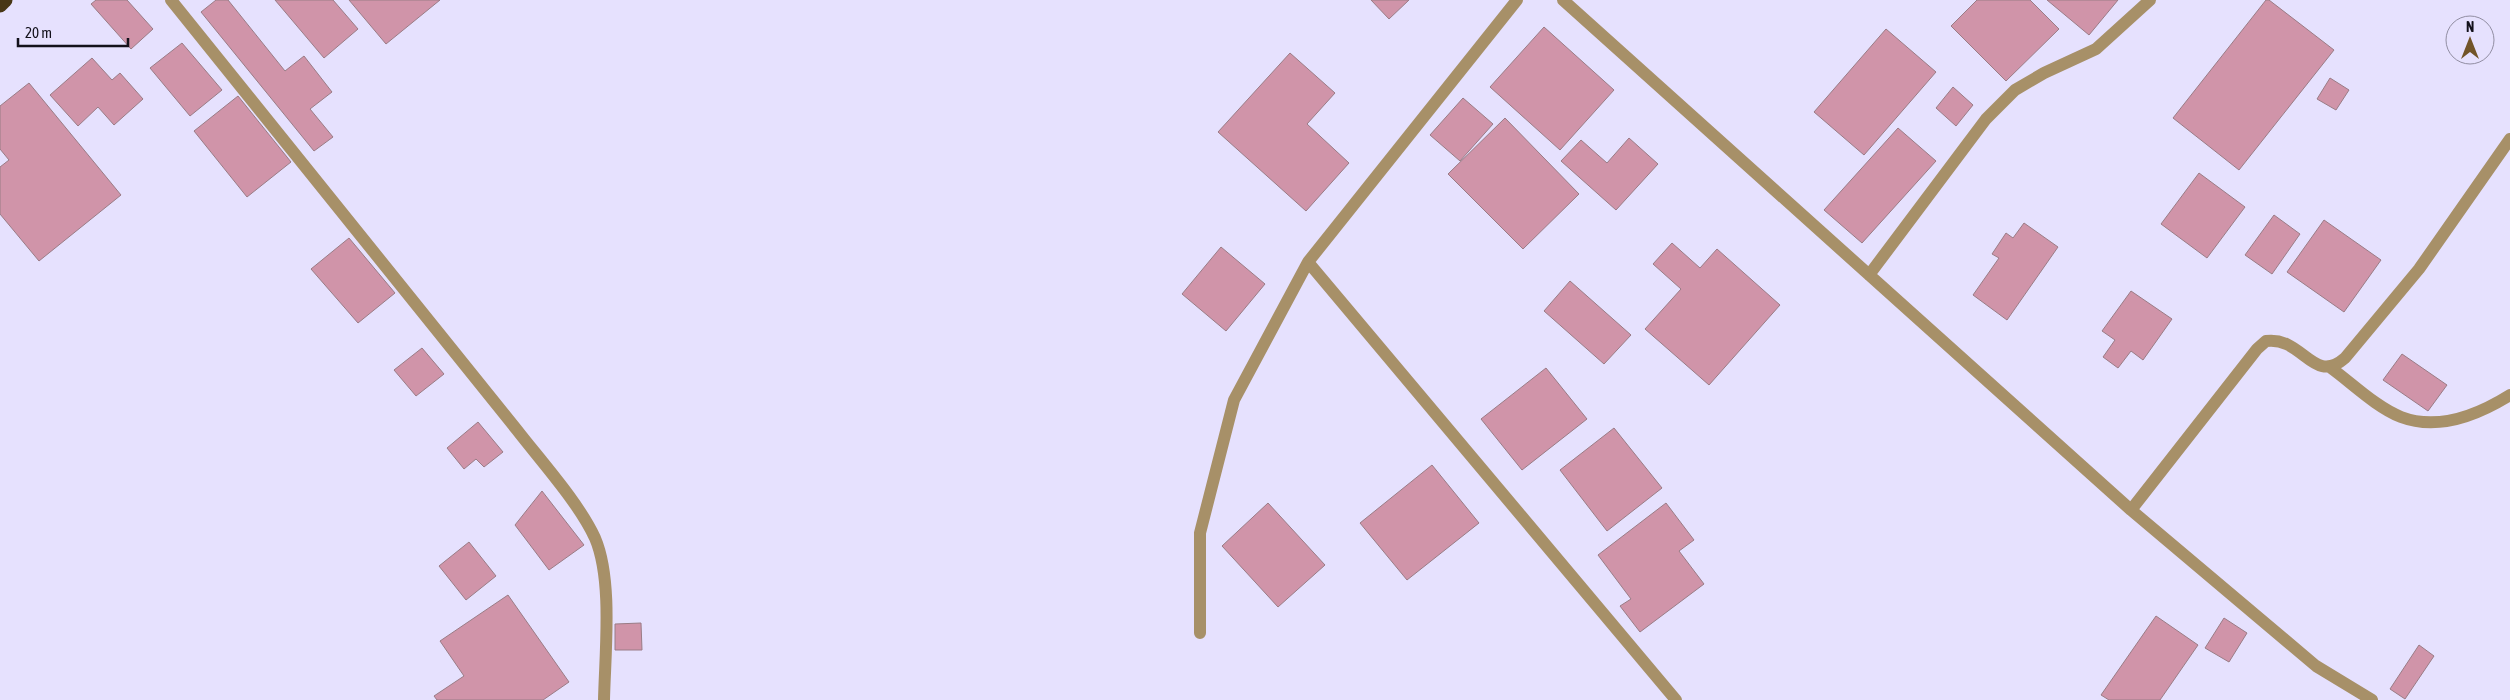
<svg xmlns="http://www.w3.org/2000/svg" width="2510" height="700" font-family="'Asap Condensed',sans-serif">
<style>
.building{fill:#d094a9;stroke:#9a7c86}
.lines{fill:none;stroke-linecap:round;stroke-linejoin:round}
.minor{stroke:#a79068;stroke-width:12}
.highway{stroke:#493716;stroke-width:15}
</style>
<rect width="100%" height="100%" fill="#e6e1fe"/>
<path class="building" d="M96,0H127L153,29L131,49L91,4Z
M216,0H228L285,71L304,56L332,92L310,109L333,137L314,151L201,12Z
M275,0H333L358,29L324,58Z
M349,0H440L386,44Z
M1371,0H1409L1389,19Z
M1977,0H2030L2059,29L2006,81L1951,26Z
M2047,0H2118L2089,35Z
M2266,0H2269L2334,50L2239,170L2173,118Z
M1544,27L1614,90L1560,150L1490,87Z
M1886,29L1936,72L1864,155L1814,112Z
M182,43L222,90L190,116L150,68Z
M1290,53L1335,93L1307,124L1349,163L1306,211L1218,132Z
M92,58L112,80L120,73L143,99L114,125L98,107L78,126L50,95Z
M2330,78L2349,90L2336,110L2317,99Z
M29,83L121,195L39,261L0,214V167L9,160L0,149V106Z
M1953,87L1973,105L1956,126L1936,108Z
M238,96L291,162L247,197L194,131Z
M1463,98L1493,124L1460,161L1430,135Z
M1505,118L1579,194L1523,249L1448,174Z
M1898,128L1936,161L1862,243L1824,210Z
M1629,138L1658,164L1616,210L1561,161L1581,140L1607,163Z
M2199,173L2245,207L2207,258L2161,224Z
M2274,215L2300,234L2272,274L2245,255Z
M2324,220L2381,260L2344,312L2287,272Z
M2024,223L2058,247L2007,320L1973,295L1999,258L1992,254L2006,233L2013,238Z
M349,238L395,293L358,323L311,269Z
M1672,243L1700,268L1717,249L1780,305L1709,385L1645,329L1681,289L1653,264Z
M1221,247L1265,284L1226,331L1182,294Z
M1570,281L1631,335L1604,364L1544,311Z
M2131,291L2172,319L2143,360L2131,351L2118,368L2103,357L2115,340L2102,331Z
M422,348L444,374L416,396L394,370Z
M2402,354L2447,385L2428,411L2383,380Z
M1546,368L1587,419L1522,470L1481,419Z
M478,422L503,452L484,467L476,459L464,469L447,448Z
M1614,428L1662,488L1607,531L1560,470Z
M1432,465L1479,523L1407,580L1360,523Z
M542,491L584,545L549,570L515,525Z
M1268,503L1325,565L1278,607L1222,546Z
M1666,503L1694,540L1679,551L1704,584L1640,632L1620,606L1631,599L1598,555Z
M469,542L496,576L466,600L439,566Z
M508,595L569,682L543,700H437L434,696L464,676L440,641Z
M2156,616L2198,645L2160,700H2109L2101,695Z
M2224,618L2247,633L2229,662L2205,648Z
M641,623L642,650H615V624Z
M2419,645L2434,656L2405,699L2390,689Z"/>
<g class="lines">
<path class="minor" d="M171,0L517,430C541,461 579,503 595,538C613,580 605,653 604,700
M1517,0L1308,262L1676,700
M1563,0L2131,510L2316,666L2372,700
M1869,275L1986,119L2015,90L2044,73L2096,49L2150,0
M2331,368C2353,384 2376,407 2401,417C2438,431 2478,415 2510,395
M2131,510L2257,349L2266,341C2303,336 2313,386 2345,358L2419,269L2510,139
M1200,633V533L1234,400L1308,262"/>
<path class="highway" d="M0,5L5,0"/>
</g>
<g transform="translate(2470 40)"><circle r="24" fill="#e6e1fe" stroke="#928ea3"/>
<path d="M0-4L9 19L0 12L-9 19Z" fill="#725429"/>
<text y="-8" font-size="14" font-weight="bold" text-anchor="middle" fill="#13111b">N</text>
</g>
<path d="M18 38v8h110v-8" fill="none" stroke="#13111b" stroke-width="2.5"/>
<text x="25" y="38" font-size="15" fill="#13111b" stroke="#e6e1fe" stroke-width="4" paint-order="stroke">20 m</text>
</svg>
